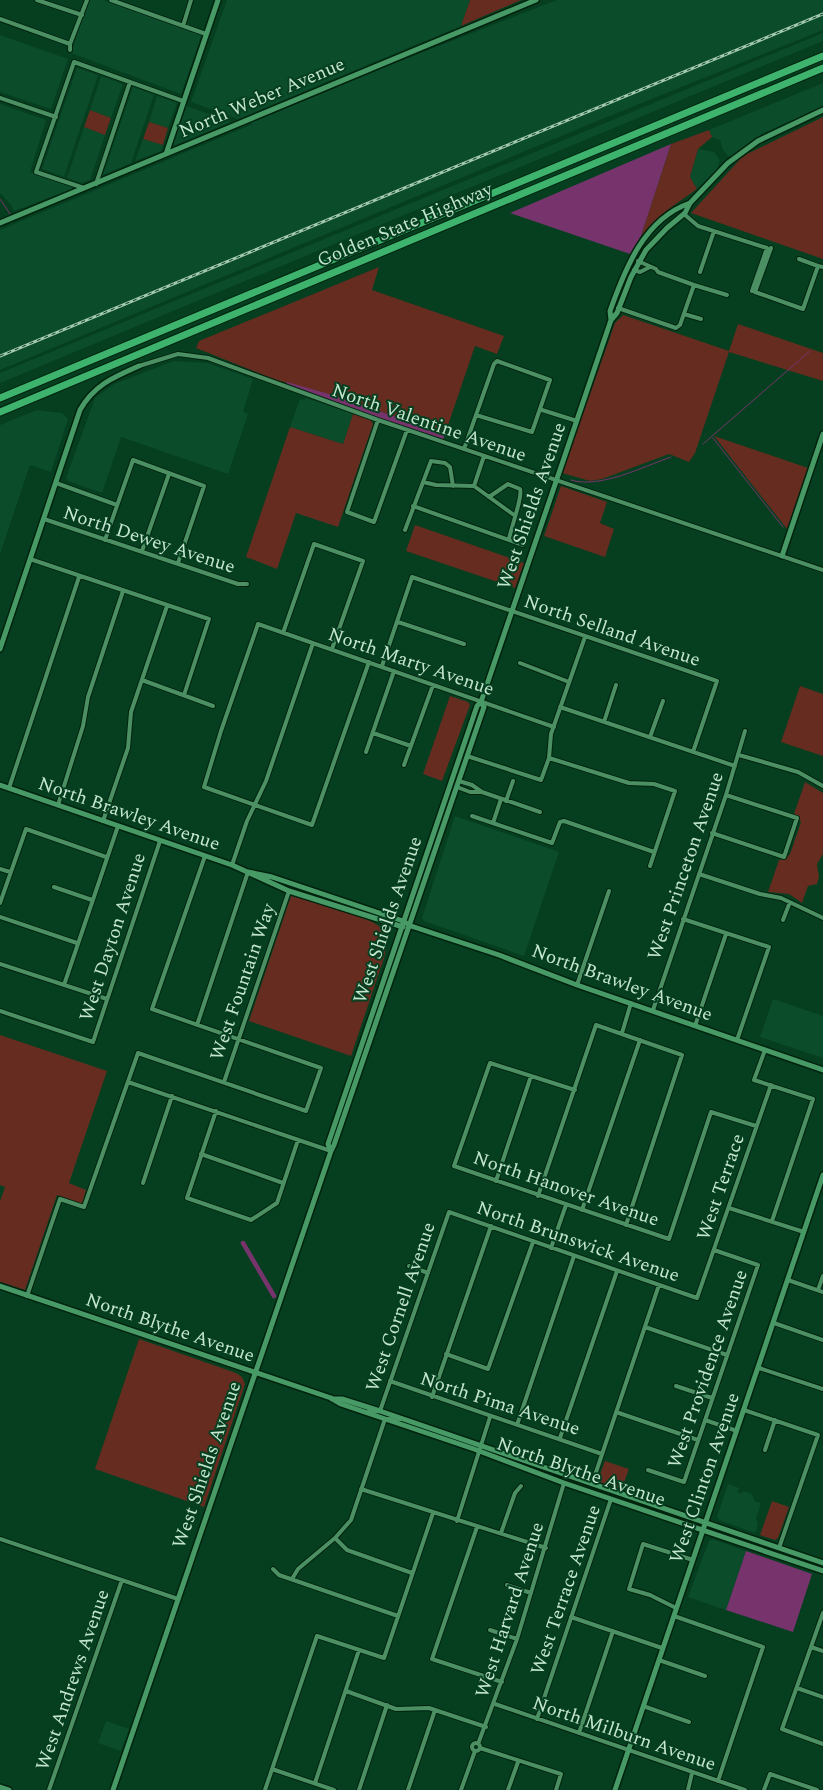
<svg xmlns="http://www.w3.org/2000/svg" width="823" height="1790" font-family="Spectral,serif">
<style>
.built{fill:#0b4c2b}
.green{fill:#652c1f}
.water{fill:#77346c}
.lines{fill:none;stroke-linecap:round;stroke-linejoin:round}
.stream{stroke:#77346c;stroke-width:1}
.canal{stroke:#77346c;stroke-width:4.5}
.street-casing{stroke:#00230e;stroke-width:6}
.secondary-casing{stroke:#00230e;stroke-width:8}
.highway-casing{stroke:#00230e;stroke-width:9}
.street{stroke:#4b8f63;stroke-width:4}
.secondary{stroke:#479a66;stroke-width:5}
.highway{stroke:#3db36e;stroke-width:7}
.rail-casing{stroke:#a3c9b0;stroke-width:3}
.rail{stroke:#053f20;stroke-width:1;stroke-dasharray:4;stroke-linecap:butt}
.labels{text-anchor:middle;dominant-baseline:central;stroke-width:4;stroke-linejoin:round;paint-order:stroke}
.street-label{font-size:19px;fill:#c4e6ce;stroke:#053f20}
</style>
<rect width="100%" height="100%" fill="#053f20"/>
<path class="built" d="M89,0H103L202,34L181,94L71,53Z
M227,0H470L461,26L238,119L191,102Z
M557,0H823V30L607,117L0,370V230L253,124L246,121Z
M823,33V41L0,383V373Z
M0,35L68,59L51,109L0,92Z
M77,68L98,75L64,177L42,169Z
M101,76L123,84L111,118L90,110Z
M823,83V107L763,133L732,156H728L723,150L720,140L712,137L709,130Z
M133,87L154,95L131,163L103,175Z
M157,96L177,103L168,128L149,122Z
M0,104L46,120L30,172L72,187V189L14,211L11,205L0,193Z
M184,105L231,122L170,147Z
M84,127L105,135L90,180L82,183L67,178Z
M143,139L163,145L161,151L135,161Z
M698,149L714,152L720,160L717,170L697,189L690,177Z
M174,361L207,363L253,379L243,412L248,414L228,474L121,437L102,493L68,481L66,478L95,398L114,384Z
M306,398L353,414L343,444L290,427L300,399L304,400Z
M37,410L62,413L68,419L51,472L30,465L0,554V425Z
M455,816L559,852L524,956L424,921L422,918Z
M773,999L823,1016V1058L760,1037Z
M728,1484L739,1488L737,1492L742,1494L743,1491L752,1494L755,1501L761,1503L756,1519L758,1525L755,1533L719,1520L717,1517Z
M712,1539L746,1551L726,1610L688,1597L709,1541Z
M106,1721L129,1729L121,1751L98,1743Z"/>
<path class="green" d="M470,0H521L461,26Z
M90,110L111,118L105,135L84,127Z
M823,117V259L691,213L743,156Z
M149,122L168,128L163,145L143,139Z
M709,130L712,137L698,149L690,177L697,189L670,208L641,236L671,144Z
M379,267L372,290L504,336L497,354L475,346L445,434L336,396L276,380L196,348L199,341Z
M623,315L729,351L738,324L823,353V381L729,352L695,453L689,462L669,454L602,479L590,481L562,473L615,323Z
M353,414L370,419L373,424L338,527L296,513L277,569L246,557L290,427L343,444Z
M714,436L808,468L787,529Z
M561,486L607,502L600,523L614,529L605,557L544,536Z
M415,525L524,563L515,588L406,551Z
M800,686L823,694V756L781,742Z
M450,696L468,702L470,705L442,781L423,774Z
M805,782L823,793V854L817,864L819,877L817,884L808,886L802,903L789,894L768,892L779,860L786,859L790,854L801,822L794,814Z
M291,896C316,901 374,915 389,935L384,958L351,1056L249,1021Z
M0,1035L107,1071L69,1183L86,1190L82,1204L57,1195L25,1290L0,1282V1201L5,1187L0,1185Z
M139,1339L236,1373L242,1377L245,1384L204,1507L95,1469Z
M605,1461L629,1469L622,1488H613L597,1483Z
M772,1501L789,1507L778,1538L775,1540L760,1535Z"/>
<path class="water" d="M671,144L641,236L630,254L510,213Z
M287,382L336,396L445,434L443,440L286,386Z
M746,1551L812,1574L793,1632L726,1610Z"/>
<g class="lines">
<path class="stream" d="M0,199L10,214
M713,438L783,527
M703,444L810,351
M571,480C600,489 642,467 671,457"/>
<path class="canal" d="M243,1243L274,1296"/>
<defs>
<path id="street" d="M37,0L82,15
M111,0L206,34
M0,19L70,44
M183,26L191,0
M70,50V44L87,0
M0,98L56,117
M96,184L130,82
M84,188L36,172L74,62L183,101
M684,214L698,226L767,248L752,291
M771,248L755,292L803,309L818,266L823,267
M799,259L818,266
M634,270L640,272L650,267
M700,272L714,231
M694,285L727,295
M618,308L676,328L680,325L694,285L658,272L656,269L638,261
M684,314L701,319
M139,366L178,354L208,358L378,420L823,570
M542,410L577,421
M378,420L347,512L374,522L407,430
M464,449L494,364L497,361L550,380L532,432L476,415
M423,482L436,485L474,486L514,515
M56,483L117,505
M474,486L484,456
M489,497L508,484L520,489C523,496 511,528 509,539
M413,506L523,545
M44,519L238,584H247
M405,530L431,461L445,463L450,467L453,486
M105,540L133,460L204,486L178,563
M142,551L169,474
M30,559L209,619L184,695
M398,622L464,644
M283,633L314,544L363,561L332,649
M369,662L312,825L204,787L221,731L258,624L554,727
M520,663L569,682
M382,666L412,577L717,681L693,752
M142,680L213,706
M560,707L735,766
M604,722L616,685
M373,733L411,746
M650,737L663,701
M366,752L394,671
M739,755L798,772L823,786
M467,756L541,780L549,758L551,734L585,637
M549,758L629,783L654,784L675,791L650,866
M404,765L433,685
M457,787L470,792H482L472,785L459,781
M9,788L79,577
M482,792L540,812
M506,801L513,781
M58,805L83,726L88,697L123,591
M472,816L552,843L560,822L564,821L654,852
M103,821L128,748L131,712L167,606
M493,823L501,799
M712,833L784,857L797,818L726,795
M232,865L247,821L266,781L313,643
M0,869L10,872
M699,874L760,894L781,898L823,918
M54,887L92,900
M0,903L26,829L106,857
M0,917L77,943
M683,919L769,947L737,1040
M783,920L790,902
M0,964L107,999
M64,985L118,826
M577,985L609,891
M653,1010L726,795L745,731
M0,1011L93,1042L160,841
M197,1025L248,872
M695,1026L726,934
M622,1033L631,1003
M765,1050L754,1080L813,1099L772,1221
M128,1082L331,1151
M224,1082L289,891
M575,1090L490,1063L454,1166L669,1239L711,1112L756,1126
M216,1111L187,1198L251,1220L277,1203L298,1140
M201,1154L283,1183
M496,1181L531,1076
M143,1183L172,1096
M538,1196L596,1025L682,1055L626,1225
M729,1208L804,1232
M582,1210L640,1040
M551,1248L566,1205
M409,1266L428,1273
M788,1280L823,1292
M818,1290L823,1276
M27,1296L60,1199L84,1207L138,1053L306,1111L321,1068L152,1009L205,856
M774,1323L823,1340
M645,1327L727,1355
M446,1354L488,1369L533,1242
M759,1368L823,1389
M390,1381L602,1454
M676,1386L712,1398
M432,1397L491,1226
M744,1410L818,1435L779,1548
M368,1412L380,1411L449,1212L697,1298L771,1085
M616,1412L698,1440
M705,1420L737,1431
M517,1425L574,1256
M560,1438L617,1271
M765,1450L775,1420
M648,1470L684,1482L758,1265L714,1250
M592,1484L659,1285
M361,1489L546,1548
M457,1521L490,1417
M477,1527L432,1659L502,1682
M501,1533L515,1493L521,1486
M335,1538L347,1550L412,1573
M0,1539L178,1599
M273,1569L279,1575L398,1616
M292,1579L298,1569L335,1538L351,1520L385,1419H402
M507,1585L531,1593
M676,1608L650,1595L629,1589L643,1544L693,1560
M823,1613L782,1729L823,1744
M674,1616L763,1647L718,1781
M571,1617L662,1648
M490,1630L517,1639
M811,1647L823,1651
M659,1660L705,1676
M797,1688L823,1697
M346,1691L396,1709L429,1708L486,1727
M495,1704L745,1790
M643,1706L689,1722
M537,1719L611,1499
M579,1733L613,1631
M472 1747a4 4 0 1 1 8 0a4 4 0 1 1-8 0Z
M478,1744L517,1639L564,1483
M480,1748L561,1774L556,1790
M272,1769L334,1790
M315,1783L359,1650
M49,1790L122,1580
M265,1790L317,1636L384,1658L433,1513
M359,1790L387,1705
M408,1790L435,1710
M461,1790L475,1751
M508,1790L518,1762
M688,1790L692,1773
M764,1790L770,1774L817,1790"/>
<path id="secondary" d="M166,154L218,0
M0,223L536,0
M611,320L610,311C625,269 644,219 690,203
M782,556L823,434
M0,649L80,410C94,385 114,377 139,366
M0,785L232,865L289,891L403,927
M248,872L272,877L403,921L411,926L499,955L577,985L823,1070
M331,1151L328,1144L477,706L481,702L611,320L617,313L631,277L646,250L667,228L685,213L690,203L728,163L758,141L823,110
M0,1286L331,1398L341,1404L474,1449L564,1483L823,1571
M332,1399H342L380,1411L823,1563
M0,1787L9,1790
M113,1790L331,1151L334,1145L484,707L481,702
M615,1790L823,1175"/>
<path id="highway" d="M0,398L823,56
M0,412L823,68"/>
</defs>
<use href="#street" class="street-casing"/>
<use href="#secondary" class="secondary-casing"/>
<use href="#highway" class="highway-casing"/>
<use href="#street" class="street"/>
<use href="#secondary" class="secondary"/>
<use href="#highway" class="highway"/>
<defs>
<path id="rail" d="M0,356L823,14"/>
</defs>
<use href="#rail" class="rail-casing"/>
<use href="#rail" class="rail"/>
</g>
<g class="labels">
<g class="street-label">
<text transform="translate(262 98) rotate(-23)">North Weber Avenue</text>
<text transform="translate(405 225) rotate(-23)">Golden State Highway</text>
<text transform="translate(429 423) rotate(19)">North Valentine Avenue</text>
<text transform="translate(532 506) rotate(-71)">West Shields Avenue</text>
<text transform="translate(149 540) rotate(18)">North Dewey Avenue</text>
<text transform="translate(612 631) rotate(19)">North Selland Avenue</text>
<text transform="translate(411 662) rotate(19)">North Marty Avenue</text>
<text transform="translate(129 814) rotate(19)">North Brawley Avenue</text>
<text transform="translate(686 866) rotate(-71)">West Princeton Avenue</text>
<text transform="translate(388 920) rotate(-71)">West Shields Avenue</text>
<text transform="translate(113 937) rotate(-72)">West Dayton Avenue</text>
<text transform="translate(243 982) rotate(-71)">West Fountain Way</text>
<text transform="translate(622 983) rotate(20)">North Brawley Avenue</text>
<text transform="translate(721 1187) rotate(-71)">West Terrace</text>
<text transform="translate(566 1189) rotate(19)">North Hanover Avenue</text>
<text transform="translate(578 1242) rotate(19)">North Brunswick Avenue</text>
<text transform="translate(401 1307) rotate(-71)">West Cornell Avenue</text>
<text transform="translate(170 1328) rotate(19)">North Blythe Avenue</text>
<text transform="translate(708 1369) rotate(-71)">West Providence Avenue</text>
<text transform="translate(500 1404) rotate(18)">North Pima Avenue</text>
<text transform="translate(207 1465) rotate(-71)">West Shields Avenue</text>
<text transform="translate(581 1472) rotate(19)">North Blythe Avenue</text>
<text transform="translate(705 1478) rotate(-71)">West Clinton Avenue</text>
<text transform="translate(566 1590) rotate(-71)">West Terrace Avenue</text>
<text transform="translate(510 1610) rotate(-72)">West Harvard Avenue</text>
<text transform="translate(73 1680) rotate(-71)">West Andrews Avenue</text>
<text transform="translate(624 1734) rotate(19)">North Milburn Avenue</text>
</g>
</g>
</svg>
